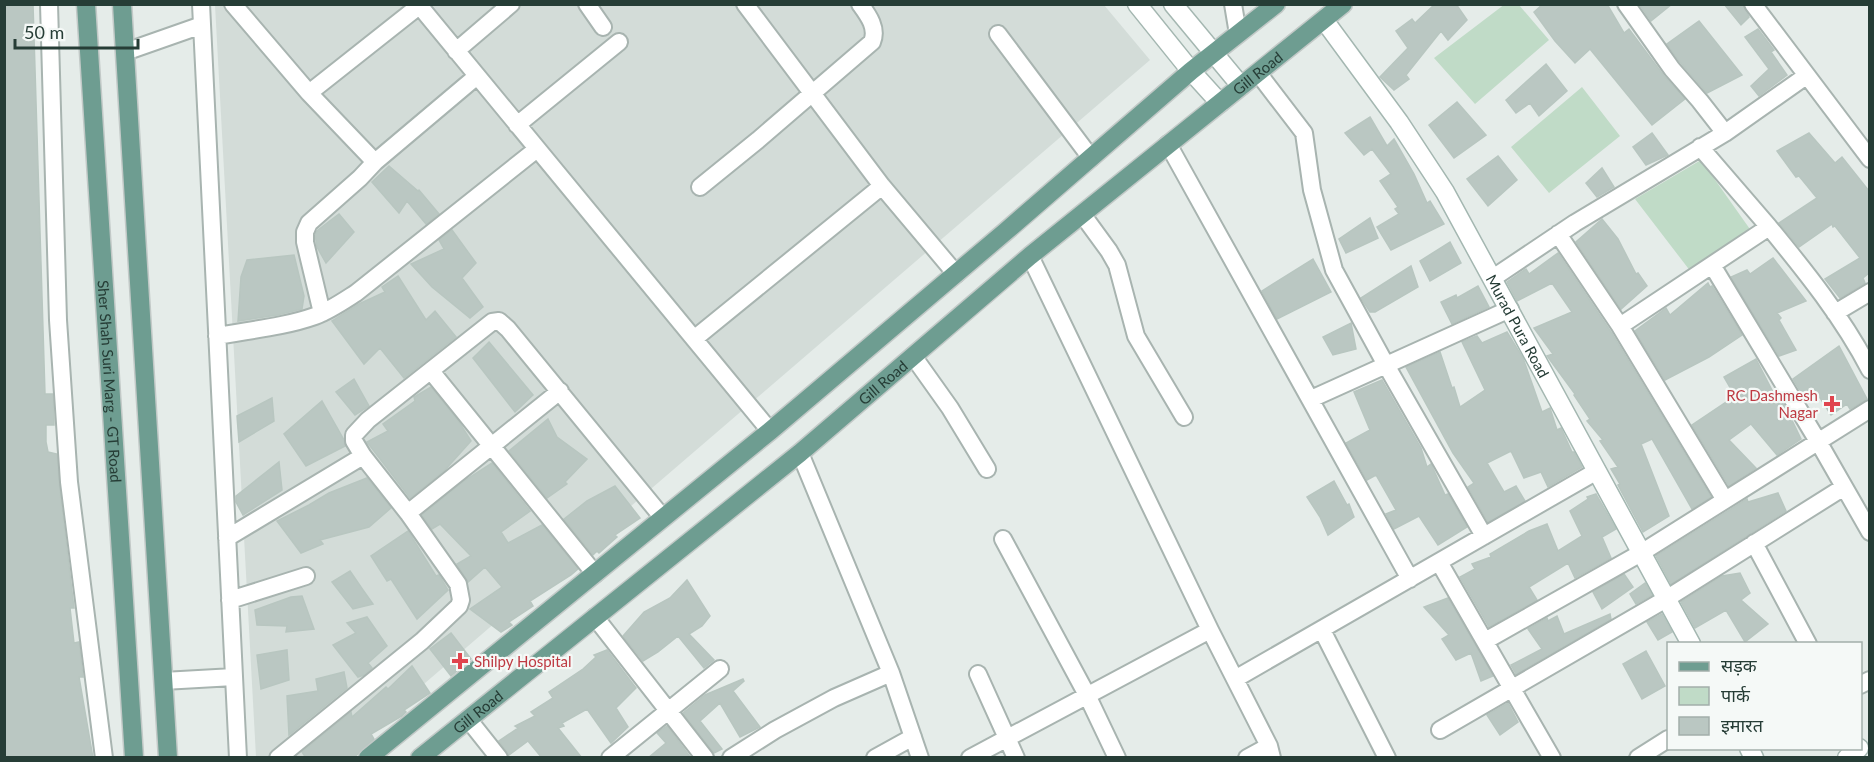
<svg xmlns="http://www.w3.org/2000/svg" width="1874" height="762" font-family="Lato,'Noto Sans Devanagari',sans-serif">
<style>
.built{fill:#d3dcd8}
.green{fill:#c0dbc7}
.building{fill:#bac7c2;stroke:#b8c6c0;stroke-width:1.5}
.lines{fill:none;stroke-linecap:round;stroke-linejoin:round}
.street-casing{stroke:#a8b4b0;stroke-width:20}
.secondary-casing{stroke:#a4b7b1;stroke-width:21}
.primary-casing{stroke:#c2c9c7;stroke-width:21}
.street{stroke:#fff;stroke-width:16}
.secondary{stroke:#fff;stroke-width:18}
.primary{stroke:#6e9d91;stroke-width:18}
.health-dot{fill:#e0444e;stroke:#f5f9f7;stroke-width:2}
.labels{text-anchor:middle;dominant-baseline:central;stroke-width:4.5;stroke-linejoin:round;paint-order:stroke}
.street-label{font-size:15px;fill:#263d36;stroke:#f5f9f7}
.health-label{font-size:15px;fill:#be3a42;stroke:#f5f9f7;text-anchor:end}
</style>
<rect width="100%" height="100%" fill="#e5ece9"/>
<path class="built" d="M215,5H1104L1150,60L339,757H256Z"/>
<path class="green" d="M1505,4L1519,5L1549,40L1475,104L1434,58Z
M1582,87L1620,136L1549,193L1511,147Z
M1701,160L1752,232L1691,272L1635,199Z"/>
<path class="building" d="M4,4H33L45,394H53L54,418V425H46V442L48,452L57,454L59,483L74,608H70L74,643L79,642L83,677H79L93,758H4Z
M1435,4H1456L1467,20L1448,40L1441,31L1406,75L1409,79L1394,90L1380,77L1408,48L1396,31L1412,19L1415,23Z
M1543,4H1607L1624,33L1629,29L1664,76L1685,99L1652,125L1590,49L1575,63L1555,41L1534,12Z
M1639,4H1672L1651,21Z
M1724,4H1743L1749,17L1741,25Z
M1699,21L1742,75L1707,93L1680,62L1667,44Z
M1758,29L1774,50L1771,52L1787,75L1759,96L1751,86L1769,69L1745,37Z
M1546,64L1567,91L1539,116L1530,103L1516,113L1506,100Z
M1457,102L1486,135L1454,158L1429,125Z
M1370,117L1387,146L1394,139L1414,174L1427,203L1430,201L1444,224L1391,250L1377,227L1399,214L1395,209L1398,207L1380,181L1391,174L1372,149L1364,155L1345,133Z
M1652,133L1668,155L1646,165L1633,147Z
M1809,133L1835,163L1842,157L1869,191V273L1863,278L1865,283L1840,298L1825,279L1860,258L1835,226L1833,227L1832,224L1799,247L1779,223L1817,198L1799,176L1796,177L1777,151Z
M1498,156L1517,180L1488,206L1467,179Z
M389,166L418,191L419,190L439,214L426,224L407,201L399,213L372,182Z
M1602,168L1614,187L1597,197L1586,183Z
M339,214L354,232L326,263L317,247L315,234L318,230Z
M1370,218L1378,238L1346,253L1339,239Z
M1602,219L1618,239L1636,274L1638,273L1647,286L1621,309L1576,242Z
M452,230L476,263L462,278L483,307L470,318L432,287L411,264L444,249L439,240Z
M1450,242L1461,263L1430,281L1420,261Z
M1558,253L1611,332L1711,497L1692,509L1652,439L1641,444L1669,516L1643,532L1618,485L1620,484L1611,469L1618,467L1600,441L1603,440L1587,421L1590,419L1574,395L1575,394L1547,356L1553,354L1534,328L1572,312L1552,283L1517,301L1507,282L1526,269L1529,274Z
M294,255L304,296L302,309L277,315L238,321L241,277L247,260Z
M1773,258L1806,301L1777,313L1781,318L1779,320L1796,350L1779,356L1731,277L1747,270L1750,274Z
M1313,259L1331,292L1277,319L1262,291Z
M1411,266L1418,287L1375,312H1370L1361,298Z
M398,276L426,320L435,311L456,337L404,378L380,348L364,364L332,321L359,304L385,292L382,287Z
M1708,283L1710,287L1712,286L1742,335L1709,357L1665,380L1635,331L1666,308L1670,315Z
M1478,286L1489,307L1452,324L1441,302L1456,295L1457,298Z
M1351,323L1356,349L1333,355L1323,337Z
M1507,332L1523,358L1542,412L1550,408L1557,430L1561,428L1572,452H1574L1582,467L1548,487L1541,472L1524,478L1511,451L1487,463L1504,492L1516,486L1525,501L1488,522L1468,487L1474,483L1453,453L1406,367L1440,352L1452,388L1454,387L1460,407L1485,390L1462,342L1477,336L1482,343Z
M489,342L533,395L515,412L473,358Z
M1839,346L1867,399L1850,409L1847,404L1831,415L1813,387L1802,394L1793,379Z
M1756,359L1774,394L1776,392L1789,414L1801,439L1777,455L1751,424L1729,440L1756,468L1729,486L1692,425L1735,396L1724,377Z
M354,379L369,406L355,415L336,392Z
M1382,380L1421,448L1427,467L1431,464L1445,495L1448,494L1467,527L1438,545L1419,516L1394,529L1386,514L1396,510L1376,475L1367,480L1346,443L1370,430L1354,392Z
M431,387L459,422L471,441L445,470L410,498L367,442L388,431L383,424L415,401L414,397Z
M272,398L274,421L239,442L237,416Z
M322,401L344,440L345,446L306,466L284,434Z
M548,419L557,437L587,459L565,482L567,484L547,498L509,451Z
M279,462L282,490L243,515L236,502V496Z
M492,463L530,511L501,532L508,543L542,525L578,569L571,575L530,601L533,606L509,622L512,625L501,632L470,609L502,587L485,567L468,582L457,564L471,556L440,524L432,529L422,515L464,481Z
M367,478L391,508L369,527L320,540L323,544L301,553L277,521L309,505L329,493Z
M1334,481L1347,505L1349,504L1354,517L1328,535L1320,517L1307,497Z
M615,486L640,518L615,535L617,537L599,553L597,551L593,555L564,519L587,501Z
M1778,493L1786,511L1671,584L1656,556L1747,499L1748,502Z
M1596,494L1616,529L1602,537L1611,558L1575,578L1568,563L1529,587L1537,600L1489,627L1460,577L1475,569L1472,564L1491,557L1490,554L1529,531L1547,524L1558,551L1582,536L1570,511L1588,499L1587,497Z
M408,531L436,576L439,575L448,590L417,619L391,579L387,581L371,556Z
M350,571L363,590L373,604L353,609L332,582Z
M1740,573L1750,593L1741,600L1768,624L1745,642L1726,610L1695,628L1681,602L1722,576Z
M1624,574L1633,587L1602,609L1593,592Z
M687,580L710,616L702,626L689,634L714,660L704,668L678,636L658,652L643,661L623,636L644,612L670,598Z
M1645,583L1652,595L1636,604L1630,594Z
M302,596L314,629L286,632L287,626L257,625L255,610L291,597Z
M1448,598L1493,676L1481,681L1471,653L1456,660L1442,639L1449,635L1424,607Z
M1610,614L1611,619L1516,674L1511,665L1542,649L1528,629L1547,618L1548,621L1557,616L1564,634Z
M1662,614L1672,632L1658,640L1647,622Z
M367,617L387,646L368,663L372,668L364,675L358,677L333,645L356,633L347,623Z
M451,633L471,659L451,676L430,649Z
M287,650L289,680L261,689L257,655Z
M607,650L636,688L616,708L628,727L611,743L587,709L562,723L564,726L558,728L582,758H542L528,741L509,755L499,741L518,728L515,726L535,716L531,712L553,698L549,692L583,669L596,657L594,655Z
M1646,651L1665,686L1642,699L1623,664Z
M412,666L430,693L404,710L406,712L402,716L371,734L374,739L358,754L353,758H306L302,752L351,712L352,717L386,687L388,689Z
M344,672L347,688L289,735L287,696L318,691L316,679Z
M743,679L744,681L733,691L760,727L740,737L720,703L700,721L722,749L714,753L683,713L705,695Z
M1508,703L1518,722L1500,735L1487,715Z
M667,726L691,758H648L666,743L657,733Z"/>
<g class="lines">
<defs>
<path id="street" d="M49,4L58,320L69,482L104,758
M201,4L238,758
M233,4L309,93L375,162
M418,4L770,431
M587,4L603,27
M745,4L882,186L956,274
M1233,4L1238,34
M1626,4L1672,69L1700,101L1725,133
M1753,4L1870,159
M998,34L1091,158
M456,51L511,4
M125,52L202,25
M1258,73L1304,133L1312,190L1334,270L1386,365L1484,536
M309,93L419,6
M517,125L619,42
M1168,144L1410,579
M700,187L758,140L872,42C878,28 868,15 860,4
M1082,214L1109,251L1117,265L1136,336L1184,417
M1769,227C1806,272 1843,318 1870,370
M1558,234L1620,326L1725,500
M1030,256L1210,630L1269,746L1272,758
M1712,265L1819,443L1870,532
M1493,278L1575,223L1725,133L1806,76
M322,313L305,242V232L309,223L360,178L375,162L477,76
M1835,313L1870,292
M1620,326L1769,227L1700,147
M217,336C249,330 284,327 315,316C329,311 342,302 356,293L537,149
M694,339L882,186
M913,356L950,408L987,469
M431,371L595,574
M1311,399L1510,309
M800,453L891,673L920,758
M408,513L560,391
M227,538L363,456
M1003,539L1087,695L1117,758
M1754,543L1808,644
M1439,562L1552,758
M230,600L306,576
M595,617L705,758
M1322,630L1387,758
M1485,641L1641,553L1870,409
M978,674L1016,758
M1235,679L1597,471
M163,681L234,677
M1860,685L1870,680
M468,719L499,758
M1440,730L1666,599L1844,487
M278,758L422,641L459,606L461,600L458,584L408,513L363,456L354,441V435L368,420L492,322L499,321L508,329L663,518
M610,758L720,669
M731,758L775,730L834,698L891,673
M875,758L913,737
M970,758L1210,630
M1247,758L1269,746
M1638,758L1668,739"/>
<g id="secondary">
<path d="M1137,4L1191,71L1220,103"/>
<path d="M1173,4L1241,86"/>
<path id="s1" d="M1324,20L1399,122L1445,192L1691,644"/>
<path d="M1749,748L1754,758"/>
<path d="M1847,758L1859,748"/>
</g>
<g id="primary">
<path id="s2" d="M86,4L134,758"/>
<path d="M122,4L168,758"/>
<path d="M368,758L770,431L1005,232L1191,71L1276,4"/>
<path id="s3" d="M420,758L800,453L1030,256L1343,4"/>
</g>
</defs>
<use href="#street" class="street-casing"/>
<use href="#secondary" class="secondary-casing"/>
<use href="#primary" class="primary-casing"/>
<use href="#street" class="street"/>
<use href="#secondary" class="secondary"/>
<use href="#primary" class="primary"/>
</g>
<g class="health-dot">
<path d="M1829 395h6v6h6v6h-6v6h-6v-6h-6v-6h6z"/>
<path d="M457 652h6v6h6v6h-6v6h-6v-6h-6v-6h6z"/>
</g>
<g class="labels">
<g class="street-label">
<text stroke="none"><textPath href="#s3" startOffset="1082">Gill Road</textPath></text>
<text stroke="none"><textPath href="#s1" startOffset="363">Murad Pura Road</textPath></text>
<text stroke="none"><textPath href="#s2" startOffset="378">Sher Shah Suri Marg - GT Road</textPath></text>
<text stroke="none"><textPath href="#s3" startOffset="596">Gill Road</textPath></text>
<text stroke="none"><textPath href="#s3" startOffset="74">Gill Road</textPath></text>
</g>
<g class="health-label">
<text x="1818" y="395">RC Dashmesh<tspan x="1818" dy="17">Nagar</tspan></text>
<text x="474" y="661" text-anchor="start">Shilpy Hospital</text>
</g>
</g>
<rect width="1874" height="762" fill="none" stroke="#263d36" stroke-width="12"/>
<rect x="1667" y="642" width="195" height="108" fill="#f5f9f7" stroke="#a2aeaa" stroke-width="1.5"/>
<rect x="1679" y="662" width="30" height="9" fill="#6e9d91" stroke="#a2aeaa" stroke-width="1.5"/>
<text x="1721" y="672" font-size="18" fill="#263d36">सड़क</text>
<rect x="1679" y="687" width="30" height="18" fill="#c0dbc7" stroke="#a2aeaa" stroke-width="1.5"/>
<text x="1721" y="702" font-size="18" fill="#263d36">पार्क</text>
<rect x="1679" y="717" width="30" height="18" fill="#bac7c2" stroke="#a2aeaa" stroke-width="1.5"/>
<text x="1721" y="732" font-size="18" fill="#263d36">इमारत</text>
<path d="M15 39v9h123v-9" fill="none" stroke="#263d36" stroke-width="3"/>
<text x="24" y="39" font-size="18" fill="#263d36" stroke="#f5f9f7" stroke-width="4.5" paint-order="stroke">50 m</text>
</svg>
